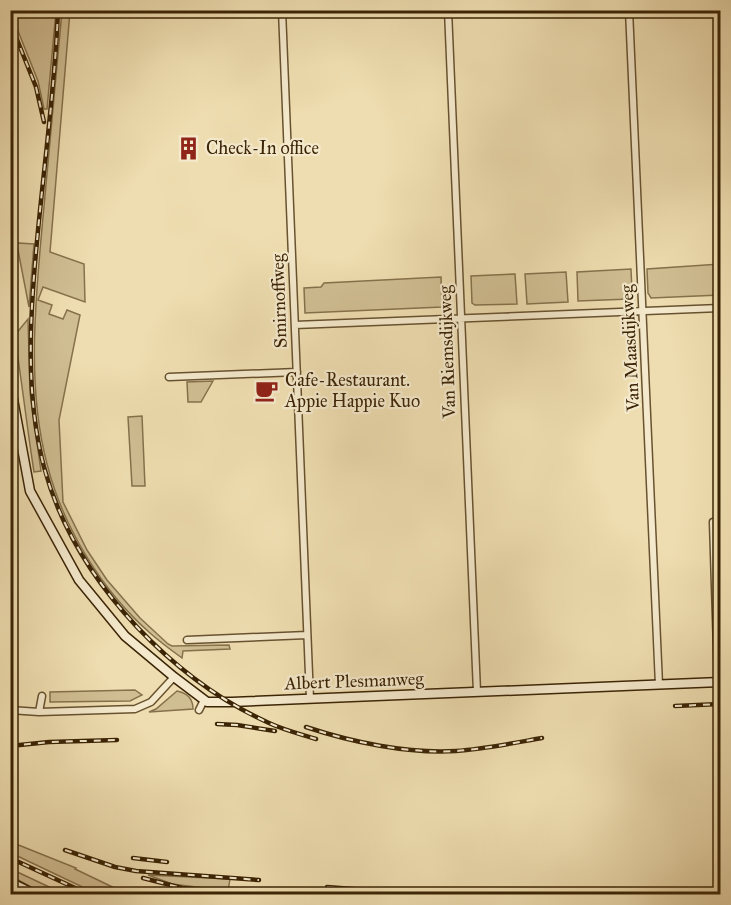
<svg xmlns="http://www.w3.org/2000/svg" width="731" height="905" font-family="'IM FELL Great Primer',serif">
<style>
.green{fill:#d0be93;stroke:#86714c;stroke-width:1.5}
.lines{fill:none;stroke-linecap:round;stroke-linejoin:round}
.street-casing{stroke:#685230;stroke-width:9}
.secondary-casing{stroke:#3b2405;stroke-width:11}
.street{stroke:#f4e9cc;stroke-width:6}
.secondary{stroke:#f4e9cc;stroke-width:8}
.rail-casing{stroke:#3b2405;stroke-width:4.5}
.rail{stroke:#f4e9cc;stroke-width:2;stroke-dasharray:7;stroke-linecap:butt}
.labels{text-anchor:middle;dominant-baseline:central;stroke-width:4.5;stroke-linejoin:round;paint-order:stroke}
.poi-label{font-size:18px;fill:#3b2405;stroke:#f4e9cc;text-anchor:start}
.street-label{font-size:18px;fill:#3b2405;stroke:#f4e9cc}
</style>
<rect width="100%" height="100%" fill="#eeddb0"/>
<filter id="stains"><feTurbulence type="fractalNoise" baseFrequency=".00333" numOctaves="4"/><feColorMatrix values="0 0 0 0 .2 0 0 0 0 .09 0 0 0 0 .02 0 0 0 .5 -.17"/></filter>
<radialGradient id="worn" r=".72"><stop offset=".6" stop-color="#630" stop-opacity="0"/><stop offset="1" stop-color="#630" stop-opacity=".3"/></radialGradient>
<path class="green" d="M10,11H56L47,109H44L38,81Z
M62,11H70L50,252L84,264L85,302L43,287L38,300L52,305L49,314L63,319L67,310L80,315L59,420L63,502L87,550L107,580L140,618L168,644L172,646L229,645L230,649L183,651L182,658C171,650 160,642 150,633C101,590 63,527 47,464C27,388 35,305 42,228C48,156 56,83 62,11Z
M18,243L34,244L29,307L17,245Z
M720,264V295L651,298L648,293L647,269Z
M631,269L632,292L630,299L578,301L577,272Z
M566,272L568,302L527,304L525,274Z
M515,274L517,304L475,305L472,303L471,276Z
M441,277L442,307L305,313L304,288L321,287L324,283Z
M28,319L30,393L41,471L34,472C27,427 22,383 15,338V335Z
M213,381L201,402H188L187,382Z
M142,416L145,486H132L128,417Z
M135,690L142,695L130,701L50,702V692Z
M177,691C187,693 193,698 193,709L149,712L156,709Z
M11,842L76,868L75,869L127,894H97L11,853Z
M11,869L64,894H43L11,876Z
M148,875L230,879L228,891L172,884Z"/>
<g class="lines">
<defs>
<path id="street" d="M282,10L310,699
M448,10L477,692
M629,10L659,685
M295,325L720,308
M169,377L297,372
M187,640L307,635
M718,682L713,522L720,521
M10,710L39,712L135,709L151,702L174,677
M199,710L204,700
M39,712L42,696"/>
<path id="secondary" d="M10,383L30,491L79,580L125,636L174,677L207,702H232L720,682
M10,882L34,894"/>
</defs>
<use href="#street" class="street-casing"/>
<use href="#secondary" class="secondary-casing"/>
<use href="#street" class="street"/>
<use href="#secondary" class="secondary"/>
<defs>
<path id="rail" d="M58,10C55,87 44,165 37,241C30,315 25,395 44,467C60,527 95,582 137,627C174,666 220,701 269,723C284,730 300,734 316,739
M10,22L36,87L44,122
M675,706L720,704
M217,724L237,725L275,731
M306,727C351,742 408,754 456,751C485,749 514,743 542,738
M10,746L49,742L117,740
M65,850L115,867L136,871L259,880
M10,858L88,894
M133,858L167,862
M143,878L182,888L240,894
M327,887L405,893L490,894"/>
</defs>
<use href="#rail" class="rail-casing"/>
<use href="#rail" class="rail"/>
</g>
<defs>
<symbol id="building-bare" viewBox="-9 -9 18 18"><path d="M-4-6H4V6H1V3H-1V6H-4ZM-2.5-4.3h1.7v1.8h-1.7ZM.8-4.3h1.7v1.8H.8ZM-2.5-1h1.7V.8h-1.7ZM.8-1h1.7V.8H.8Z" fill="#8f2418" stroke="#f4e9cc" stroke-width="2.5" paint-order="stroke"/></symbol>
<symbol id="cafe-bare" viewBox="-9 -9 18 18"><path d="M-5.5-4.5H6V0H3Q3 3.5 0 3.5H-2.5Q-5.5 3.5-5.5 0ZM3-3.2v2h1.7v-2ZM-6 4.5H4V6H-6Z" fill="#8f2418" stroke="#f4e9cc" stroke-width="2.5" paint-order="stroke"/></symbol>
</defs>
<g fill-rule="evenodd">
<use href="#building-bare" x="172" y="132" width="33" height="33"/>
<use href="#cafe-bare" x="250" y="374" width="33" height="33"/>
</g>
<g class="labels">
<g class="poi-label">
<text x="206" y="148">Check-In office</text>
<text x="285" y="380">Cafe-Restaurant.<tspan x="285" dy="21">Appie Happie Kuo</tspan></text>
</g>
<g class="street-label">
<text transform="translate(279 301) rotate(-92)">Smirnoffweg</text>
<text transform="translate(630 348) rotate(-93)">Van Maasdijkweg</text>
<text transform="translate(447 352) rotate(-92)">Van Riemsdijkweg</text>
<text transform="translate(354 681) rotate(-2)">Albert Plesmanweg</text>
</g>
</g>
<rect width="731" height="905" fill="none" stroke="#eeddb0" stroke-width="36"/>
<rect x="12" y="12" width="707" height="881" fill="none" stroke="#3b2405" stroke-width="3"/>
<rect x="18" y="18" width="695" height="869" fill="none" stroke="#3b2405" stroke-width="1.5"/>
<rect width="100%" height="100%" filter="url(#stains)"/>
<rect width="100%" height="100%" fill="url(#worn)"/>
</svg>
